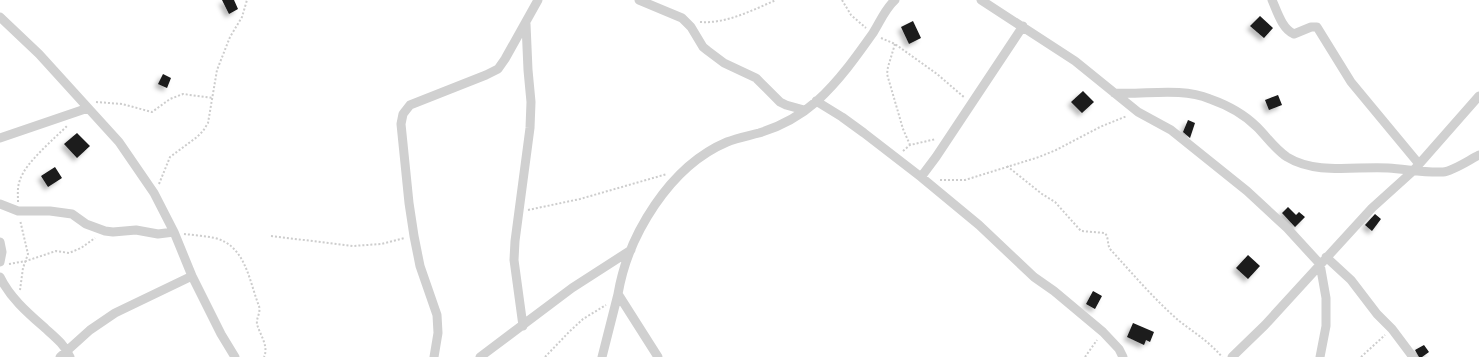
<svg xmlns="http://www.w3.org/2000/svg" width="1479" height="357" font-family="'Golos Text',sans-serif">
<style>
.building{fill:#1a1a1a;filter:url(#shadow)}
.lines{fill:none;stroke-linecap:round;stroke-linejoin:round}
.path{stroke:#cdcdcd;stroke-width:2;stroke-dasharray:2 2;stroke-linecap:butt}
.street{stroke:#d0d0d0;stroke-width:9}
</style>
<defs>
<filter id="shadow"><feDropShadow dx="-3.5" dy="3.5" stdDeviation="2" flood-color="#0004"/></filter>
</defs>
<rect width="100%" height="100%" fill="#fff"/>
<path class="building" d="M222,0H234L238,9L229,14Z
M1260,16L1273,28L1264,38L1250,26Z
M913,21L921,38L909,44L901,27Z
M163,74L171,78L167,88L158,84Z
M1083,91L1094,102L1082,113L1071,102Z
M1278,95L1282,105L1269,110L1265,100Z
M1188,120L1195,123L1190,138L1183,132Z
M77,133L90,146L77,158L64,144Z
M55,167L62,178L48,187L41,176Z
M1288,207L1296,215L1299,212L1305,217L1295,227L1282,213Z
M1375,214L1381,219L1372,231L1365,225Z
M1248,255L1260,266L1248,279L1236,268Z
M1093,291L1102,296L1095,309L1086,304Z
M1133,323L1154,332L1150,342L1146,340L1144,345L1127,337Z
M1424,345L1429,352L1422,357H1419L1415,350Z"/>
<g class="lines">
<path class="path" d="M842,0L851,15L866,28
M700,22C726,24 753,10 776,0
M881,38L895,44L937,74L965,98
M895,44L888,67L887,74L903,129L910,145
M96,102L122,104L152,112L170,99L183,94L213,98
M903,151L910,145L936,139
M1007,166L1042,194L1055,202L1081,231L1105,233C1109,238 1107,244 1110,249C1132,273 1153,298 1178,320C1193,332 1210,342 1222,357
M940,180H965L1039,157L1056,150L1100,127L1127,116
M159,184L170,157L197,137L203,131L208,123L217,70L230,37L242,17L247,0
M18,202C18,195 17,187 20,180C25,163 54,139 68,125
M528,210L580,199L667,174
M184,234C194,235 205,236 215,238C246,246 249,281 259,306C261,313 256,318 257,324C260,335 269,346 264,357
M271,236L353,246L381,244L405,238
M9,264L26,261L56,251L69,253L81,248L95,238
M20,290L23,268L28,254L20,220
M545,357L569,332L583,319L606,305
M1085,357L1097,340
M1361,357L1385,335"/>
<path class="street" d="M639,0L682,18L691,27L703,47L708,51L724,63L756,78L780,102L786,105L804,110
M981,0L1075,61L1138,112L1171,130L1247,191L1287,228L1320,264L1326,298V326L1320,357
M1272,0C1277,11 1282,29 1294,34L1311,27H1317L1351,82L1419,164
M0,17L39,54L119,142L154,193L174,232L192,276L221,334L235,357
M1114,93C1146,95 1180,87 1210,99C1227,105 1244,114 1257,127C1267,137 1275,149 1287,157C1316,175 1356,166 1388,168C1406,169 1425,173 1443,172C1453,171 1469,160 1479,155
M816,101L842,117L864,133L921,177L979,225L1034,277L1054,291L1103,332L1119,349L1123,357
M0,138L88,108
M921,177L936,157L1023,26
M0,204L18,211H50L72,214L86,224L105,231L113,232L136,230L158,234L174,232
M0,242L2,252L0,262
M1326,257L1351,280L1377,314L1392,329L1413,357
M0,277C10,298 29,314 46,329C55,337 65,345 70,357
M523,326L514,260L515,241L530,128L531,102L528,70L526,24
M60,357L90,330L115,313L192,276
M434,357L438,333L437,315L420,266L414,236L409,203L401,124L403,114L410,105L486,75L498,69L505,59L538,0
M480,357L572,288L631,250
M602,357L618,294
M658,357L618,294C628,235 670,166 727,142C737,138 748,136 759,133C779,127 801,115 817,101C839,81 856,57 873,33C880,22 885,9 895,0
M1232,357L1265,325L1372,208L1413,171L1479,96"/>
</g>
</svg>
